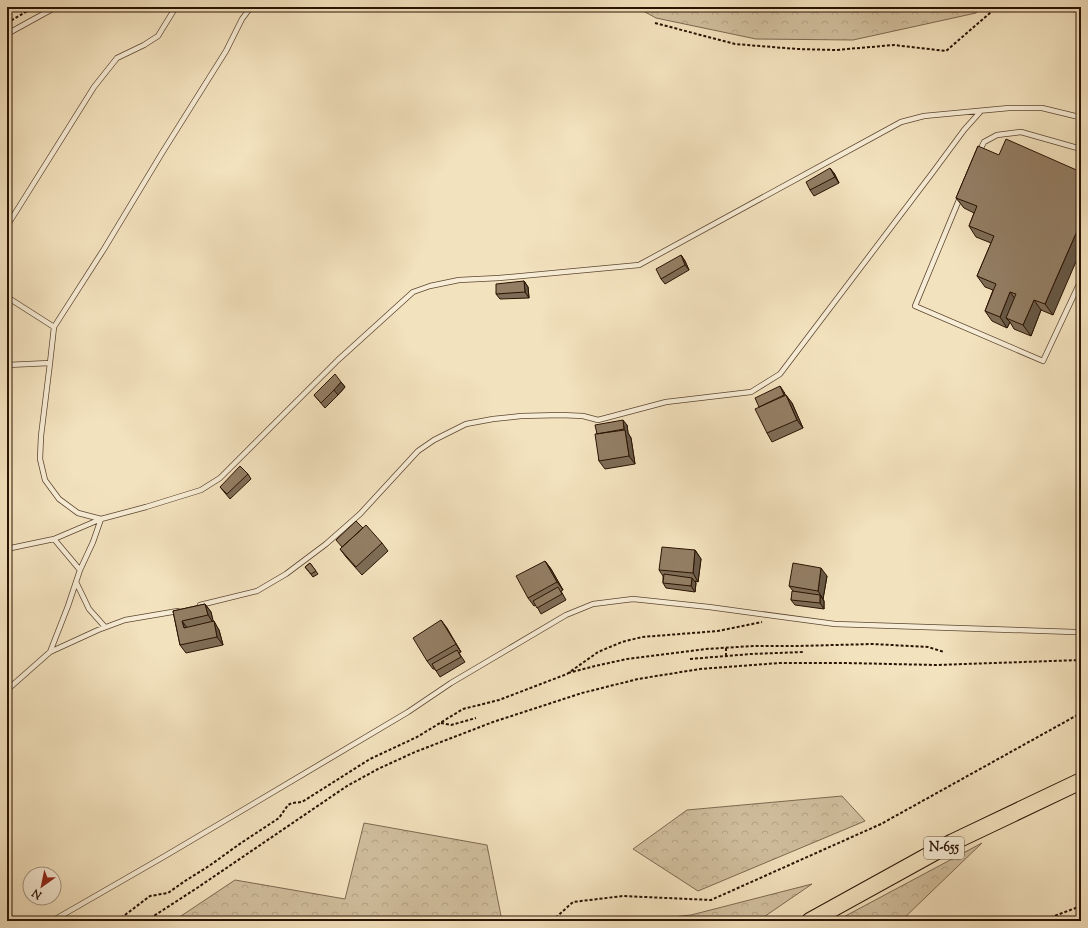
<svg xmlns="http://www.w3.org/2000/svg" width="1088" height="928" font-family="'Sorts Mill Goudy',serif">
<style>
.forest{fill:url(#forest-crowns);stroke:#7e6850}
.lines{fill:none;stroke-linecap:round;stroke-linejoin:round}
.lane-casing{stroke:#5c4631;stroke-width:6}
.highway-casing{stroke:#2a1202;stroke-width:18}
.path{stroke:#2a1202;stroke-width:2;stroke-dasharray:3 2;stroke-linecap:butt}
.lane{stroke:#f7ecd5;stroke-width:4.5}
.highway{stroke:#f3e2be;stroke-width:16}
.wall{fill:#7e6c56;stroke:#2a1202}
.shaded-wall{fill:#675846;stroke:#2a1202}
.building{fill:#937e64;stroke:#2a1202}
.labels{text-anchor:middle;dominant-baseline:central;stroke-width:3.5;stroke-linejoin:round;paint-order:stroke}
.shield{fill:#f7ecd5;stroke:#685341;stroke-width:1}
.shield-label{font-size:13px;font-weight:bold;fill:#2a1202}
</style>
<defs>
<pattern id="forest-crowns" width="20" height="18" patternUnits="userSpaceOnUse"><rect width="20" height="18" fill="#d1bf9e"/><path d="M2 6a3 3 0 1 1 6 0M12 15a3 3 0 1 1 6 0" fill="none" stroke="#b4a386"/></pattern>
</defs>
<rect width="100%" height="100%" fill="#f3e2be"/>
<filter id="stains"><feTurbulence type="fractalNoise" baseFrequency=".005" numOctaves="4"/><feColorMatrix values="0 0 0 0 .2 0 0 0 0 .09 0 0 0 0 .02 0 0 0 .5 -.17"/></filter>
<radialGradient id="worn" r=".72"><stop offset=".6" stop-color="#630" stop-opacity="0"/><stop offset="1" stop-color="#630" stop-opacity=".3"/></radialGradient>
<path class="forest" d="M636,7H981L976,13L853,40L756,39L656,18Z
M842,796L865,821L698,891L633,849L687,810Z
M364,823L487,845L502,921H177L178,918L235,880L345,899Z
M982,843L901,921H836Z
M812,884L758,921H634L691,915Z"/>
<g class="lines">
<defs>
<path id="lane" d="M7,34L56,7
M979,152L984,142L997,135L1021,132L1081,149
M961,195L915,306L1043,361L1081,280
M7,226L94,87L117,58L144,45L158,36L174,10V7
M7,297L54,327L104,249L162,153L226,51L242,19L251,7
M50,363L54,327
M7,365L50,363L41,436L40,459L45,480L59,499L78,513L101,519L54,539
M7,550L11,548L54,539L80,570L68,606L50,652
M80,570L93,542L101,519L146,507L201,490L220,478L338,360L413,292L430,286L459,280L499,278L639,265L901,122L924,116L1009,108H1042L1075,116L1081,118
M76,582L89,609L105,627
M200,605L257,591L286,574L326,544L360,514L418,451L434,440L466,424L493,419L521,416L561,415L583,416L598,420L666,402L751,392L780,374L933,172L964,130L981,111
M7,690L50,652L98,630L125,620L178,611
M52,921L165,856L253,804L408,712L451,683L566,615L593,604L633,599L709,607L835,624L1074,632H1081"/>
<path id="highway" d="M810,921L953,842L1081,781"/>
</defs>
<use href="#lane" class="lane-casing"/>
<use href="#highway" class="highway-casing"/>
<path class="path" d="M7,23L34,7
M655,23L735,44L797,49L836,50L894,45L946,51L997,7
M726,656V648
M690,659L751,654L803,652
M568,673L595,666L627,659L706,649L753,646H797L873,644L928,647L944,652
M441,723L451,725L476,718
M117,921L150,896L168,893L185,881L209,866L241,843L279,818L288,805L292,803L302,802L370,759L417,737L463,709L499,700L567,674L598,652L622,642L642,637L718,631L762,622
M146,921L197,888L347,786L378,769L415,752L493,722L582,693L638,679L700,669L780,663H846L936,665L1081,660
M552,921L573,902L623,896L711,900L881,824L1081,713
M1041,921L1081,906"/>
<use href="#lane" class="lane"/>
<use href="#highway" class="highway"/>
</g>
<path class="wall" d="M978,146L1053,315L1041,310L1031,336L1014,329L1010,322L1007,328L992,321L985,311L993,290L985,287L977,276L991,243L976,237L969,226L974,213L964,208L956,198Z
M834,173L839,183L814,196L810,190Z
M681,255L685,261L689,270L665,284L661,279Z
M524,281L528,287L529,298L500,299L496,294Z
M341,382L345,387L338,395L325,408L314,395Z
M784,392L785,395L792,403L803,428L772,442L767,433Z
M627,425L628,433L631,438L635,464L605,469L599,461L597,434Z
M248,474L251,479L230,499L220,487Z
M363,528L382,543L388,551L362,575L346,557L340,549Z
M695,550L701,559L698,582L695,581L696,583L695,592L666,588L663,583V576L659,570Z
M545,561L551,569L563,590L561,591L566,600L541,614L536,605L534,606L528,598Z
M310,563L318,574L313,577L305,567Z
M827,576L823,599L824,601V609L795,605L791,600L793,591L789,586Z
M205,604L211,612L213,622L219,630L223,645L186,653L180,645L173,611Z
M441,620L461,652L459,653L465,662L440,677L435,669H433L427,661Z"/>
<path class="shaded-wall" d="M830,168L834,173L839,183L835,177Z
M1081,222V250L1053,315L1045,304Z
M681,255L685,261L689,270L685,265Z
M524,281L528,287L529,298L525,292Z
M1010,292L1018,303L1006,318L1010,322L1007,328L1000,317Z
M1034,300L1041,310L1031,336L1023,325Z
M341,382L345,387L338,395L334,390Z
M780,386L784,392L788,401L784,395Z
M786,395L792,403L803,428L797,420Z
M623,420L627,425L628,433L631,438L635,464L629,456L625,431L624,429Z
M695,550L701,559L698,582L693,573Z
M545,561L551,569L563,590L557,582Z
M821,568L827,576L823,599L818,591Z
M692,578L696,583L695,592L691,586Z
M820,595L824,601V609L820,603Z
M205,604L211,612L214,624L208,615Z
M441,620L447,628L461,652Z
M182,621L188,629L184,628Z
M214,621L219,630L223,645L217,637Z"/>
<path class="building" d="M1006,139L1081,172V222L1045,304L1034,300L1023,325L1006,318L1016,294L1010,292L1000,317L985,311L996,284L977,276L994,236L969,226L977,206L956,198L978,146L999,155Z
M830,168L835,177L810,190L806,182Z
M681,255L685,265L661,279L656,269Z
M524,281L525,292L496,294V284Z
M335,374L341,382L334,390L321,403L314,395Z
M780,386L784,395L759,407L755,398Z
M786,395L797,420L767,433L755,409Z
M623,420L624,429L597,434L595,425Z
M625,430L629,456L599,461L595,434Z
M240,466L248,474L227,494L220,487Z
M356,521L363,528L342,547L336,540Z
M366,525L382,543L356,567L340,549Z
M662,547L695,550L693,573L659,570Z
M545,561L557,582L528,598L516,576Z
M310,563L316,571L311,574L305,567Z
M793,563L821,568L818,591L789,586Z
M664,574L692,578L691,586L663,583Z
M558,587L562,594L537,608L533,601Z
M792,591L820,595V603L791,600Z
M205,604L208,615L182,621L184,628L214,621L217,637L180,645L173,611Z
M441,620L456,644L427,661L413,638Z
M457,650L461,657L436,671L432,664Z"/>
<g class="labels">
<rect class="shield" x="924" y="837" width="40" height="22" rx="3"/>
<g class="shield-label">
<text x="944" y="848">N-655</text>
</g>
</g>
<rect width="1088" height="928" fill="none" stroke="#f3e2be" stroke-width="24"/>
<rect x="8" y="8" width="1072" height="912" fill="none" stroke="#2a1202" stroke-width="2"/>
<rect x="12" y="12" width="1064" height="904" fill="none" stroke="#2a1202"/>
<g transform="translate(42 886) rotate(213)"><circle r="19" fill="#f7ecd5" stroke="#a59581"/>
<path d="M0-3L7 15L0 10L-7 15Z" fill="#8f2418"/>
<text y="-6" font-size="11" font-weight="bold" text-anchor="middle" fill="#2a1202">N</text>
</g>
<rect width="100%" height="100%" filter="url(#stains)"/>
<rect width="100%" height="100%" fill="url(#worn)"/>
</svg>
